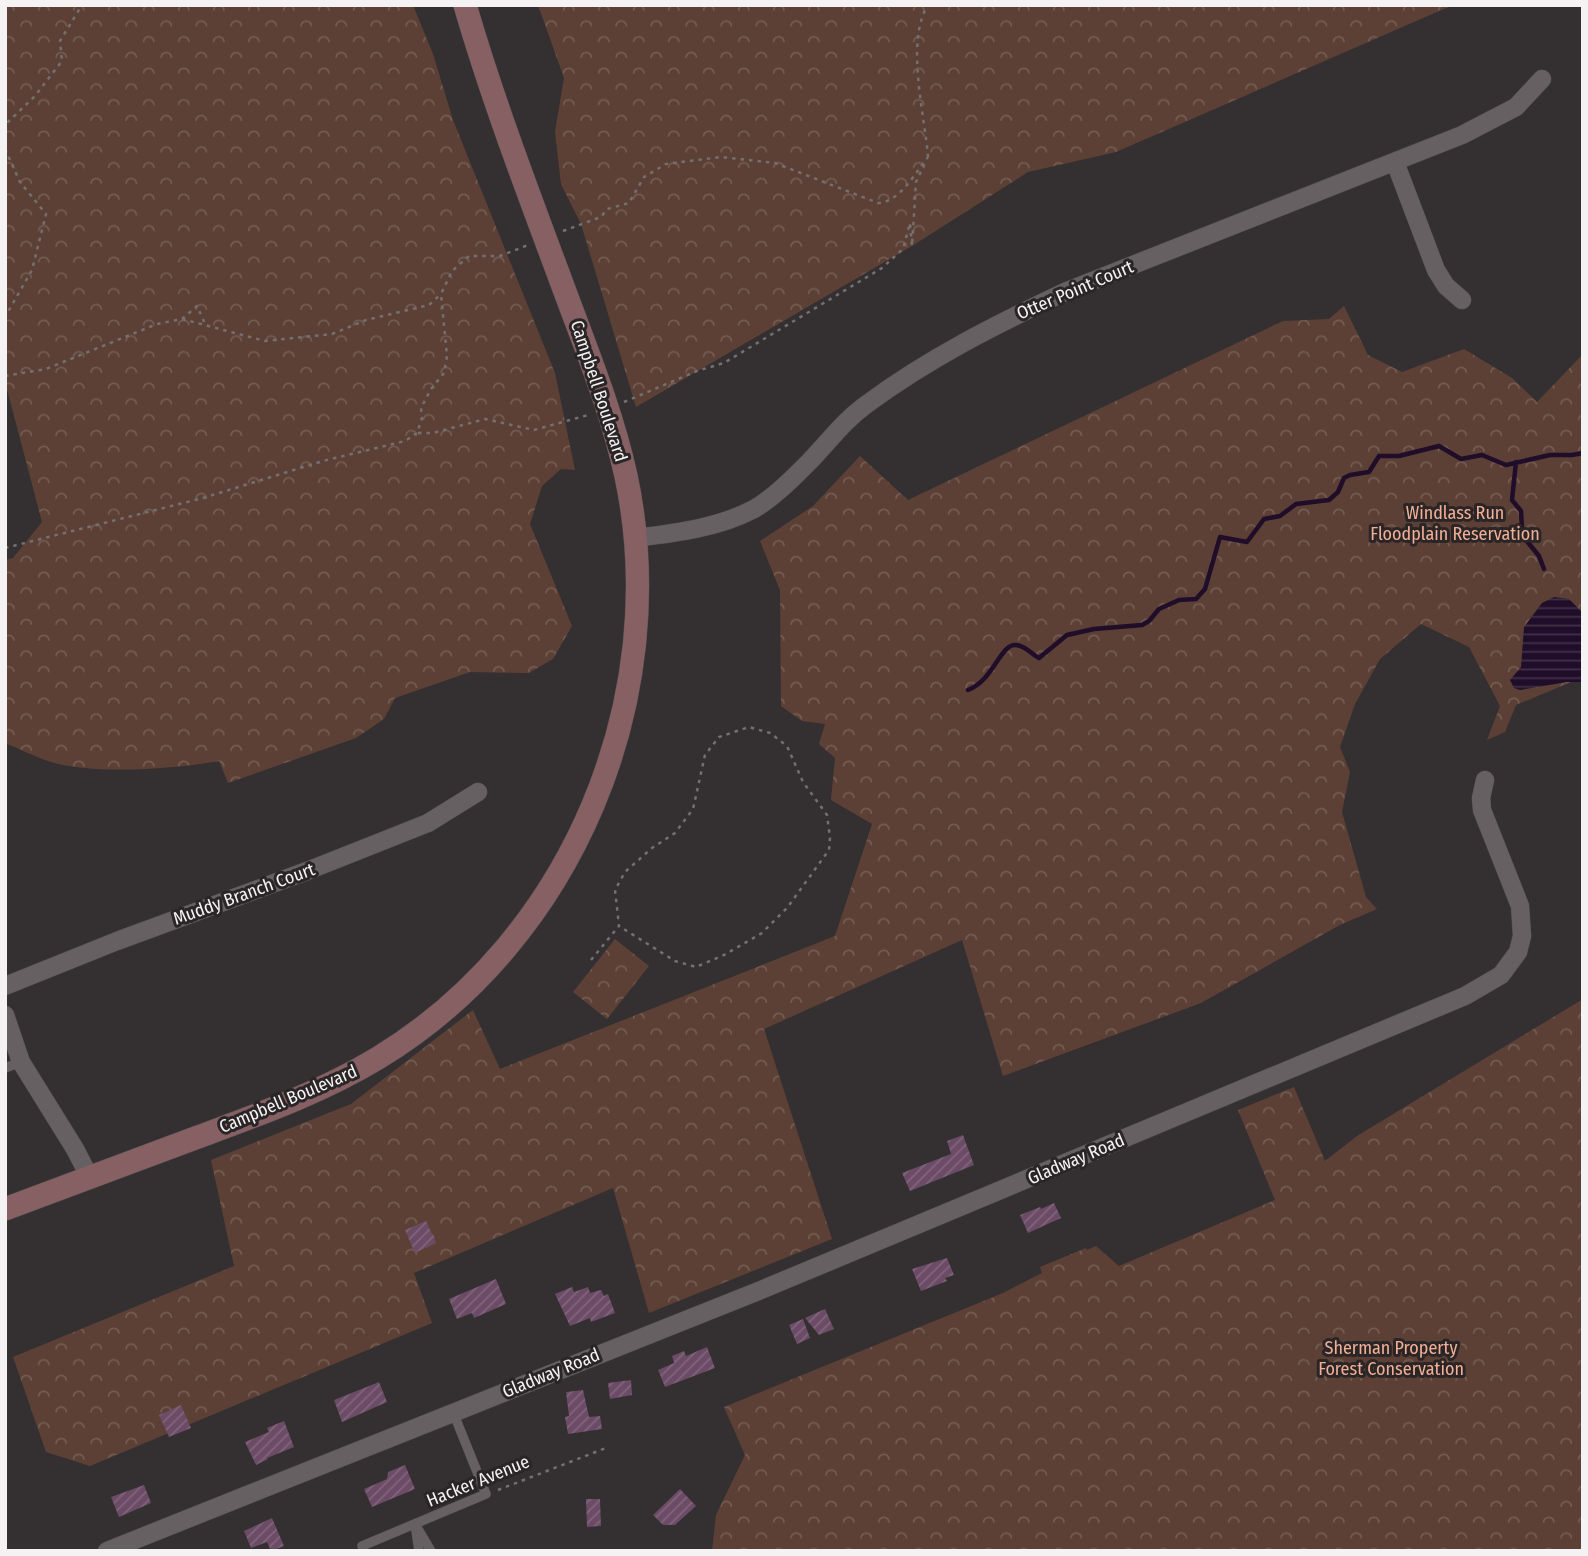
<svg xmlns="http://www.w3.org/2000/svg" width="1588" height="1556" font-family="'Fira Sans Condensed',sans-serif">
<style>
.forest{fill:url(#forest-crowns)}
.water{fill:url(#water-rules)}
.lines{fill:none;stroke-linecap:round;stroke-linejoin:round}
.stream{stroke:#1f0d29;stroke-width:4.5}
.building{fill:url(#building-hatch)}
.lane-casing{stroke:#504c4d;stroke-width:10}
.street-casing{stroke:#504c4d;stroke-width:19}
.secondary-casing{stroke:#504c4d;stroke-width:24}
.path{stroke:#747072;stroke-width:2.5;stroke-dasharray:3.5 5;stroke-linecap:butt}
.lane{stroke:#666062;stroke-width:9}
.street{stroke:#666062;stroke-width:18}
.secondary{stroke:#866063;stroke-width:23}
.labels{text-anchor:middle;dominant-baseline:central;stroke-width:6;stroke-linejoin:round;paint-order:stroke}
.street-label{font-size:18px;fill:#f5f2f3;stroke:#2a2527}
.park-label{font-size:18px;fill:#f2af94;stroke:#2a2527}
</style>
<defs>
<pattern id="forest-crowns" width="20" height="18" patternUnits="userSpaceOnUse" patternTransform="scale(1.75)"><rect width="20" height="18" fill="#5c4035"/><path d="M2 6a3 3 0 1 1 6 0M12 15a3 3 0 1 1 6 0" fill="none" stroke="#745c53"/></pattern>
<pattern id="water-rules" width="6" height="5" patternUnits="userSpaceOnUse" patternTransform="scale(1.75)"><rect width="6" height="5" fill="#1f0d29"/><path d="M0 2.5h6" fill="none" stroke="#403148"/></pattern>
<pattern id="building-hatch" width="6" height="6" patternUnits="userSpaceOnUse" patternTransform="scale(1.75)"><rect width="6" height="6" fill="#6b4b65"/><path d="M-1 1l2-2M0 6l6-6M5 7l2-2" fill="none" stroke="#81657c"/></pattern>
</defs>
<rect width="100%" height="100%" fill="#342f31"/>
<path class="forest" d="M5,5H413L433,54L453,120L555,373L575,470L561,469L542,486L530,524L572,626L553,659L529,673L470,672L395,698L384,719L356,738L228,783L219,761C175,769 94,775 51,762C35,757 20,749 5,743V560L13,558L42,522L5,382Z
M538,5H1453L1116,152L1028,172L912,246L636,407L581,224L561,184L555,132L564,78Z
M1344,306L1368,355L1402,372L1464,349L1512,378L1537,402L1583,354V677L1516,705L1505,732L1487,740L1500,706L1469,647L1421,624L1380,659L1355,704L1340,747L1350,772L1342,812L1366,897L1377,909L1340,925L1201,1003L1003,1076L962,940L764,1029L832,1239L649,1313L613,1188L414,1273L432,1323L90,1466L46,1452L13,1357L234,1266L211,1160L351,1104L473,1010L500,1069L835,936L872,824L831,800L835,758L819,744L825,724L802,721L781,706L780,590L760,541L813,506L860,456L908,500L1283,321L1329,319Z
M615,939L649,966L607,1019L573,992Z
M1583,999V1551H712L716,1515L745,1455L724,1407L1003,1293L1042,1273L1040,1267L1086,1248L1087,1250L1096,1246L1119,1266L1275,1200L1238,1110L1294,1087L1325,1161L1357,1136Z"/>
<path class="water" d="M1554,597L1569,599L1583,613V682H1567L1520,690L1514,688L1510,680L1521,667L1524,627L1542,603Z"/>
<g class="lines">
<path class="stream" d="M1516,462L1512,500L1521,511L1522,529L1526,540L1539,556L1544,569
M968,690C993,681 1000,645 1015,645C1025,645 1031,654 1039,658L1067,635L1094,629L1142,625L1149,621L1159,609L1179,600L1196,599L1205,589L1220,537L1247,542L1264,519L1280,516L1296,504L1329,500L1338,492L1344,478L1350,475L1369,472L1379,456H1399L1439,446L1461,459L1482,455L1506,465L1550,455H1572L1583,453"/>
</g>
<path class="building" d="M963,1135L974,1165L910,1191L902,1173L951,1154L947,1141Z
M1054,1203L1061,1218L1028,1233L1020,1215L1040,1207L1041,1209Z
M426,1221L436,1243L415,1253L405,1230Z
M947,1258L954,1275L945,1278L947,1281L921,1291L912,1269Z
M496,1279L506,1304L474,1318L472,1313L457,1319L449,1299Z
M572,1287L574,1292L588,1287L590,1293L601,1290L604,1296L608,1294L615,1313L591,1322L590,1318L570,1326L555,1294Z
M825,1309L834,1329L819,1335L805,1318Z
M803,1319L810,1338L797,1344L789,1325Z
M707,1347L715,1368L665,1387L658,1370L674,1363L672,1356L684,1351L686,1356Z
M631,1380L632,1395L610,1399L608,1383Z
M379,1382L387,1402L342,1422L334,1400Z
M583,1390L589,1417L600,1416L602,1429L568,1434L565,1417L569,1416L566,1392Z
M181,1405L191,1428L169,1437L159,1415Z
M284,1421L294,1447L267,1458L268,1459L256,1465L245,1442L269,1432L267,1428Z
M405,1465L415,1489L372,1507L364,1489L387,1479L388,1472Z
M144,1485L151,1503L119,1517L111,1497Z
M680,1489L696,1506L675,1525H663L653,1515Z
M586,1499H600L601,1526L587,1527Z
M272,1518L284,1546L271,1551L267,1542L251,1548L244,1531Z"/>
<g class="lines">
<defs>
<path id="lane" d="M5,1068L21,1062
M362,1546L486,1494L453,1412
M419,1551L415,1524L431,1551"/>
<path id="street" d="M1395,162L1436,270L1446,286L1462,300
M635,538C675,533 718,528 754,509C773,498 791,480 807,464C827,444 843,421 867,404C929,358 997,324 1067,291L1462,135L1516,107L1542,79
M5,986L117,941L307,871L428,823L478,792
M5,1015L21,1062L75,1149L90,1178
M107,1551L761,1290L1465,996L1501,975L1518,952L1522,936L1520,906L1482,810L1481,798L1485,780"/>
<path id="secondary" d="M5,1209C69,1185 134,1161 198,1137C260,1114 322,1092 378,1058C573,940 673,697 626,476C612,412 587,351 564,289C529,195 493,101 465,5"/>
</defs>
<use href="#lane" class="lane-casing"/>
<use href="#street" class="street-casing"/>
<use href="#secondary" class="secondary-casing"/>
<path class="path" d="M5,131L8,122L35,96L62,61L60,41L82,5
M5,149L20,182L46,214L32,270L5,317
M928,157C925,116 905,41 928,5
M563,231L601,217L607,209L629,203L644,177L666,164L721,157L775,163L878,203C900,202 915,173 928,157
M182,319L197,306L206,326
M5,376L46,369L157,324L182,319L265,341L332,334L366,320L429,305L441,294
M624,402L697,371L724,363L882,268L903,249L910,223L912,246L916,182L925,163
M418,433H433L485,419L534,430L588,415
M5,548L203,498L323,461L405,441L417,433L422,418L421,408L431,389L444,373L447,356L441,294L452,271L469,256H500L528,245
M591,960L619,926L615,890L625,872L652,848L675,833L693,809L705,755L719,737L749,727L770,733L787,746L803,782L827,815L830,838L829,850L787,908L762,933L724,955L696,967L675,961L619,926
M498,1490L606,1448"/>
<use href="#lane" class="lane"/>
<use href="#street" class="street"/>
<use href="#secondary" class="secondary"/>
</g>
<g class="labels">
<g class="street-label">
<text transform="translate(1075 290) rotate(-23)">Otter Point Court</text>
<text transform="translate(599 391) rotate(72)">Campbell Boulevard</text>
<text transform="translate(244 894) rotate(-20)">Muddy Branch Court</text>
<text transform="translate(288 1099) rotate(-23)">Campbell Boulevard</text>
<text transform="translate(1076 1159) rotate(-23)">Gladway Road</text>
<text transform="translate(551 1373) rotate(-22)">Gladway Road</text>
<text transform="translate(478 1481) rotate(-22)">Hacker Avenue</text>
</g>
<g class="park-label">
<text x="1455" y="513">Windlass Run<tspan x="1455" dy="21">Floodplain Reservation</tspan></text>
<text x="1391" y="1348">Sherman Property<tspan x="1391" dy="21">Forest Conservation</tspan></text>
</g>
</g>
<rect width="1588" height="1556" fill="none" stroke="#f5f2f3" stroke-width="14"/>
</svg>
